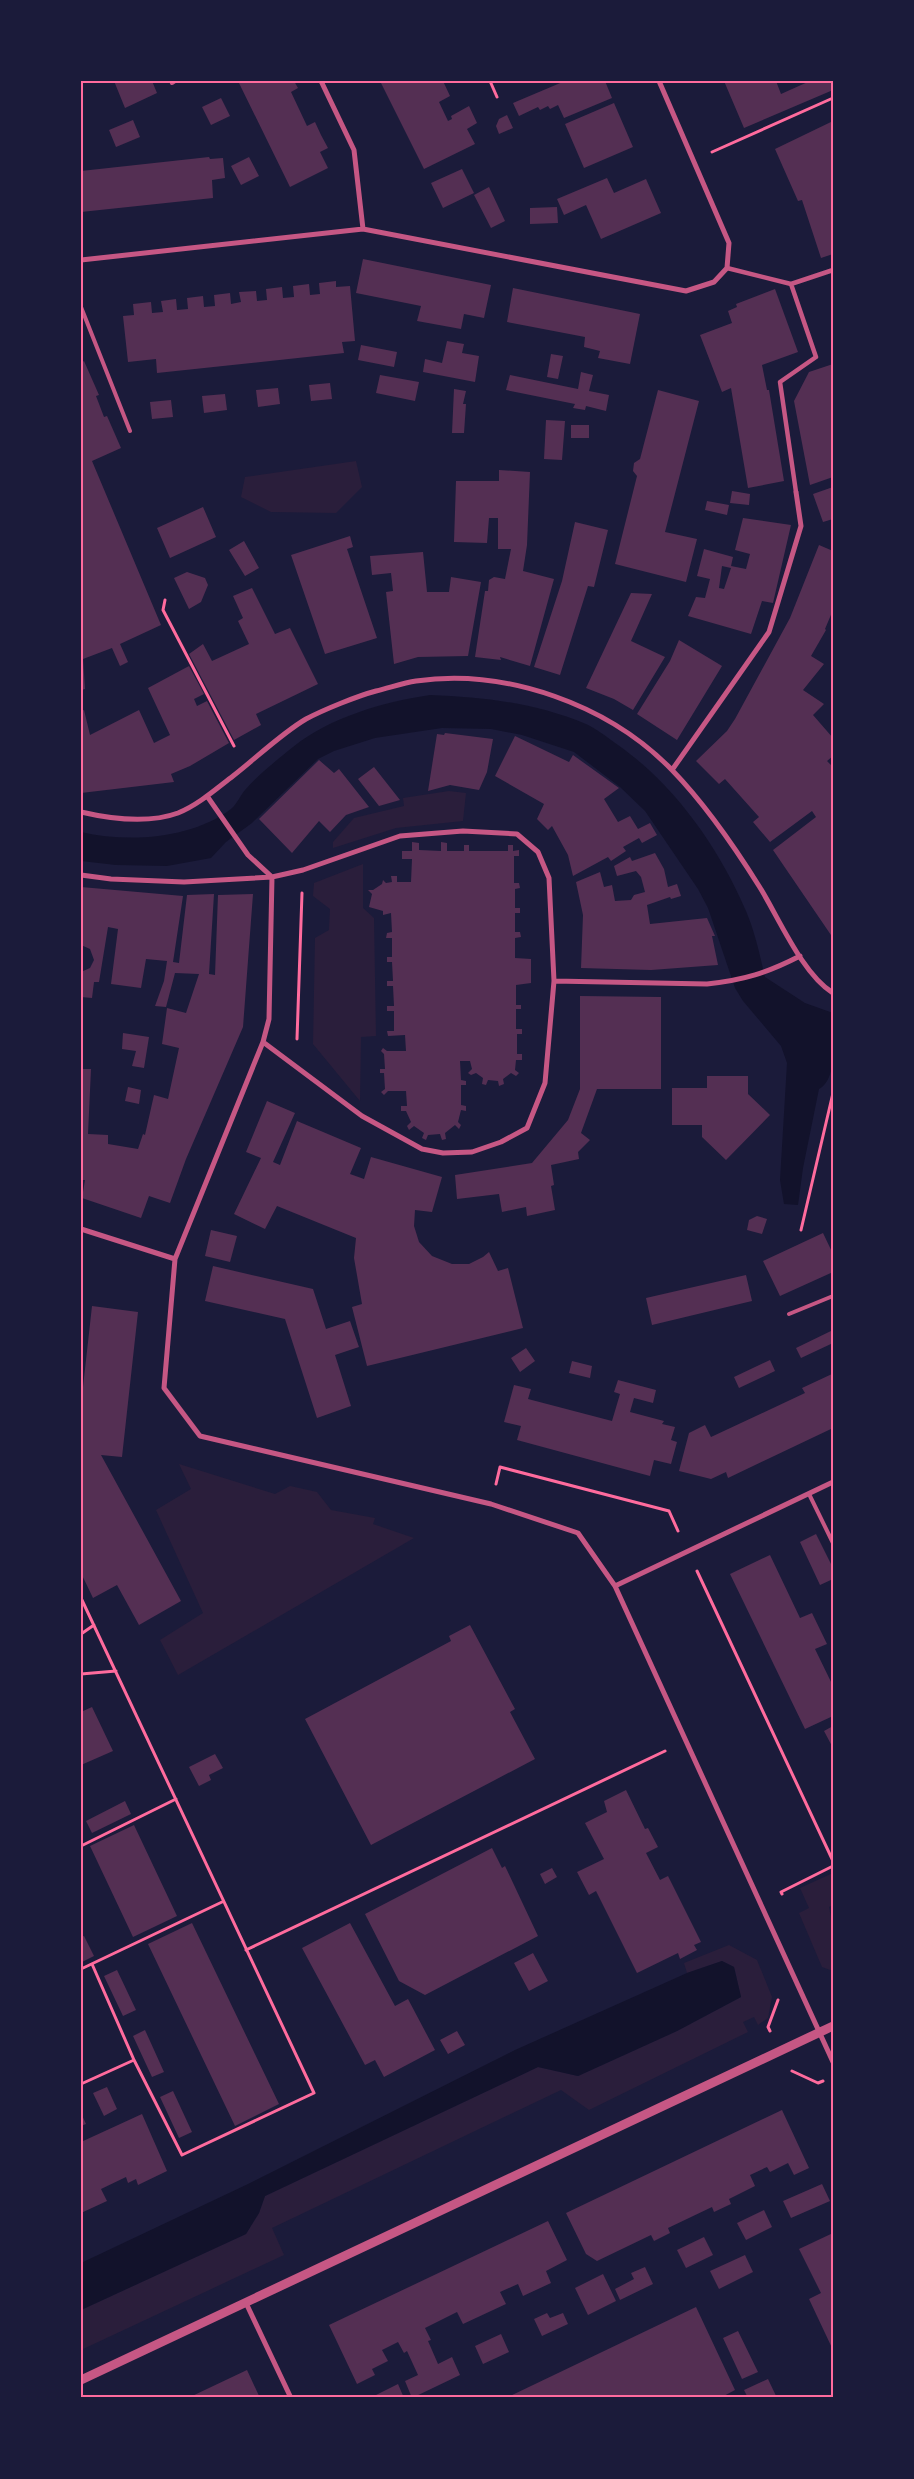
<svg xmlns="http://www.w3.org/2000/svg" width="914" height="2479" font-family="Inter,sans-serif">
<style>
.green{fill:#2a1e3b}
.water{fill:#12122b}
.building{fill:#542f53;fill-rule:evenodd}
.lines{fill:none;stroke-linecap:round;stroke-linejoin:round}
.path{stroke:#ff6b9d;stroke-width:3}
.service{stroke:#c65784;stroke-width:4}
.pedestrian{stroke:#c65784;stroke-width:4.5}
.minor{stroke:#c65784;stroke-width:5}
.tertiary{stroke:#c65784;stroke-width:9}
.neatline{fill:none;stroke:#ff6b9d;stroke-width:2}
</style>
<rect width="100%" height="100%" fill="#1b1b3a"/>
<path class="green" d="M356,461L362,487L336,513L271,512L241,497L245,477Z
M449,791L466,793L463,821L396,828L333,848V842L354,818L404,806L403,798Z
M363,864V908L374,918L376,1036L361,1037L360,1101L313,1044L315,938L329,930L330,909L313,896L314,883Z
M179,1464L275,1494L290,1486L317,1492L331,1510L375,1518L373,1524L414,1538L178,1675L160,1640L203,1613L156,1510L191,1489Z
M833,1873V1905L829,1907L833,1928V1971L822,1967L799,1913L809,1908L800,1888Z
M729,1945L757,1960L772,1997L768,2018L758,2025L754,2017L743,2022L748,2032L589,2110L561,2090L272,2228L284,2255L81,2350V2310L246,2234L259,2213L265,2196L538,2067L578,2076L677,2031L741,1997L734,1967L722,1961L687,1973L684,1963Z"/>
<path class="water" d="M430,695C485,697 535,703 586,724C597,729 608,738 618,745C675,785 719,848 746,911C755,932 760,956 765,977L805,1003L833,1013C833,1032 839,1079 819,1089L803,1168L798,1205L784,1204L780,1180L787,1063L781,1046L743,1001L735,988L708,908L698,889L645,811L620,787L574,752L522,735L491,729L442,728L375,738L334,751L318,759L252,823L226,842L211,858L167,866L116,865L81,861V832C129,843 191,839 231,809C237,804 240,796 245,790C258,775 277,760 293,747C330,717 384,702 430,695Z
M722,1961L734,1967L741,1997L677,2031L578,2076L538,2067L265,2196L259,2213L246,2234L81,2310V2263L248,2184L515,2050L687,1973Z"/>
<path class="building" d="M114,81H152L157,93L125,108Z
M238,81H294L298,88L291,92L307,126L315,122L321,135L328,148L320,152L328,168L290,187Z
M380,81H443L450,96L439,102L448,121L452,119L451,116L469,106L477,123L467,129L475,144L424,169Z
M565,81H605L612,98L564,118L558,105L550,109L548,106L540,110L538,107L519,116L513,103Z
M724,81H776L781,94L810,81H831L833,90L744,128Z
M221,98L230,116L211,125L202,107Z
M614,103L633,147L584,168L565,124Z
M507,115L513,128L499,134L496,126L499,119Z
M133,120L140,137L116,147L109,130Z
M833,121V254L821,258L802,200L798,201L775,149Z
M209,157L210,159L223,158L225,178L212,180L213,198L81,212V171Z
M249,157L259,176L241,185L231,166Z
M462,169L474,193L443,208L431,183Z
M607,178L614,193L646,179L661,213L601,239L586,205L564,215L557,199Z
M489,187L505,221L491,228L474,195Z
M557,207L558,223L530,224V208Z
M363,259L491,285L484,318L464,314L461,329L417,321L421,306L356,293Z
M336,281V287L350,286L355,341L342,342L344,353L157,373L156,359L128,362L123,316L134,315L133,304L151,302L152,313L163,312L161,301L176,299L177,310L188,309L187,298L203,296L204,307L215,306L214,295L230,293L231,304L241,302L239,292L256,291L257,301L267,300L266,289L282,287L283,298L294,297L293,286L309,284L310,295L320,294L319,283Z
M513,288L640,314L630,364L598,358L600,351L584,347L585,337L507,322Z
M775,289L798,352L762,365L767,390H769L784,481L748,488L731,388L722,392L700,335L732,323L728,311L737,307L736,304Z
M447,341L464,344L462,353L479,356L475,382L423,372L425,359L442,363Z
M361,345L397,352L394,367L358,360Z
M551,354L563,356L558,379L547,377Z
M84,361L99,395L96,396L104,417L107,416L121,448L92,461L161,625L120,644L128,662L120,666L112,648L83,659L85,689L81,690V363Z
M833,364V477L810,485L794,401L809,372Z
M581,372L593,375L589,391L609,395L606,411L586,406L585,410L573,408L575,404L506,390L510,375L578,389Z
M380,375L419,382L415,401L376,393Z
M330,383L332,399L311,401L309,385Z
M278,388L280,404L258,407L256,390Z
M454,389L466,391L463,404H466L464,433H452Z
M658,390L699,401L665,532L697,539L686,582L615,564L637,476L633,471L634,463L640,459Z
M225,394L227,410L204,413L202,396Z
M171,400L173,417L152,419L150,402Z
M546,420L565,421L562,460L544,459Z
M571,425H589V438H571Z
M499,470L530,472L527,545L523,571L554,579L530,666L500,657L501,660L475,657L485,591H488L489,580L494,577L505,579L511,549H498V518H489L487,543L454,542L456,481H499Z
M833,487V519L823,522L813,494Z
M732,491L750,494L749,505L730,503Z
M707,501L729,505L727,515L705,510Z
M203,507L216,537L170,558L157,528Z
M743,518L791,525L773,603L762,601L751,634L688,616L696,597L705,598L710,579L697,576L704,549L733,557L731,566L746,569L750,554L735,550ZM722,566L731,568L724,589L719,588Z
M575,522L608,530L594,587L588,586L560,675L534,667L562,581Z
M350,536L353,547L347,549L377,638L325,654L291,555Z
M244,541L259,568L245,576L229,550Z
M819,545L833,551V610L825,629L826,630L811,656L824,664L803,690L824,704L813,715L833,738V756L827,761L833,767V938L773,850L816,817L812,811L770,842L753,822L759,817L725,779L719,784L696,761L727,731L735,719L790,618Z
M423,552L427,592H449L451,577L481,582L468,656L418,657L394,664L386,592L393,591L391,573L372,575L370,556Z
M187,572L205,578L208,585L201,602L189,609L174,578Z
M252,588L275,634L290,628L318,684L256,714L261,725L234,740L189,654L203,644L212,661L249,644L238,621L243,618L233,596Z
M631,593L652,594L631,641L665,657L633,710L614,699L586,688Z
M679,640L722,666L677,740L637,714L670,661Z
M189,666L204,694L194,699L197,706L207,701L229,743L190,766L171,774L174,782L81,793V711L84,710L90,735L139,710L154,743L170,735L148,688Z
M445,733L493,739L487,772L479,790L450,785L428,791L437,734L444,735Z
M515,736L569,762L573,755L619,788L604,799L618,822L630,816L638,829L650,823L657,835L642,843L639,838L623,847L626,851L611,861L608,857L573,876L568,855L552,826L548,830L537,819L544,804L495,776Z
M319,760L334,773L339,769L369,807L346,815L330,832L319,821L292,853L259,819Z
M374,767L400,800L379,806L358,779Z
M412,842L419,843V850L441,851V842L447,843V851H464V845H469V851H508V845H513V851L519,850V856H514V883H519L520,888L515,889V908H520V913H515V932H520L521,937L515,938V958L531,959V983L516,985V1005H521V1009H516V1029H522V1034H517V1054H522V1060H516L515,1070L519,1073L516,1076L511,1073L503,1079L504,1084L499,1086L498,1081L488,1080L486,1085L482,1084L483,1078L476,1073L471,1075L468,1073L472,1069L470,1061H460L461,1080L466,1081V1085H461V1105L466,1106V1111L461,1110L458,1122L461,1125L459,1129L455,1125L445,1133L446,1139L442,1140L440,1134L428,1135L426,1140L422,1138L424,1133L414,1126L409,1130L407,1126L411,1122L406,1111H401V1106H407L406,1091H388L384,1095L381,1092L385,1089L384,1073H380V1069H385L384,1054L381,1051L383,1048L387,1051H406L405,1035L388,1036L387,1031H394V1011H387V1006H394L393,986H387V981H393L392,962H387V957H392V938H386L387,933L392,932L391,913L383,915V911L369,907L372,894L368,890H373L382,884L383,880L386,883L392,882L391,876H397V882H411L412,859H402V851H412Z
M655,853L664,869L668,887L677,884L681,896L671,899L670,897L647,905L650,924L707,918L715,936H712L718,965L651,970L581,968L583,915L576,882L600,872L604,887L612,885L615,901L631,900L634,895L645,892L641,877L636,871L617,876L614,866L630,857L632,861Z
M81,887L183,896L173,962L179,963L187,895L214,894L209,974L215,975L218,895L253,894L243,1027L186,1159L170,1203L149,1196L141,1218L82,1198L85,1180H81V1069H91L88,1134L108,1135V1144L138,1149L143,1134L145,1135L154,1095L168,1099L179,1048L162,1044L167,1008L186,1013L199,974L175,973L166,1007L155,1006L164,981L167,961L146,959L141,988L111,984L118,929L108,927L99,982H94L92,998L81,997V972L90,968L94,960L90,949L81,945Z
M580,996L661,997V1089H597L581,1133L590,1140L578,1152L579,1159L551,1165L554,1185L551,1186L555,1210L527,1216L526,1207L502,1212L499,1194L457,1199L455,1175L532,1163L568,1120L580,1089Z
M123,1033L149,1037L144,1068L132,1066L136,1051L122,1049Z
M707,1076H748V1094L770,1115L726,1160L702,1137V1125H672V1088H707Z
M128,1087L141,1090L139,1104L125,1101Z
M267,1101L295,1113L273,1162L280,1165L297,1121L361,1148L350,1174L364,1179L371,1157L442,1177L432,1212L415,1210L414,1226L419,1242L432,1256L452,1264H469L483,1257L489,1252L498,1271L508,1268L523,1328L367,1366L352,1307L362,1304L354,1258L356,1238L277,1206L265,1229L234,1214L261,1158L246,1152Z
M757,1216L767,1219L762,1234L747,1230L749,1220Z
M211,1230L237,1236L230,1262L205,1256Z
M823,1233L833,1254V1272L780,1296L763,1261Z
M213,1266L313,1289L326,1329L350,1321L359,1347L335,1355L351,1406L317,1418L285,1319L205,1301Z
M746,1275L752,1301L652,1325L646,1298Z
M92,1306L138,1312L122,1457L101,1455L181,1601L139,1625L117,1585L93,1598L81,1573V1405Z
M833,1330V1343L801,1358L796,1348Z
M526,1348L535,1361L520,1372L511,1358Z
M770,1360L775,1371L739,1388L734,1377Z
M572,1361L592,1366L590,1378L569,1373Z
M832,1374L833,1428L728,1478L726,1472L711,1479L679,1471L689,1433L705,1425L711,1437L805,1393L802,1388Z
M618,1380L656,1390L653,1403L634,1398L630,1412L664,1421L662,1424L675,1427L671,1440L677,1442L671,1464L654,1460L650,1476L517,1440L521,1426L504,1422L514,1385L531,1389L528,1399L612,1421L620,1394L614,1392Z
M816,1534L833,1568V1579L820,1585L800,1542Z
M770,1555L800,1618L812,1613L827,1644L815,1649L833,1686V1716L805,1729L730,1574Z
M470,1625L515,1709L510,1712L535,1759L371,1845L305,1719L451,1641L449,1636Z
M92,1707L113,1751L81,1765V1712Z
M833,1726V1748L824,1731Z
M215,1754L223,1768L209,1775L211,1780L199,1786L189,1767Z
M626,1790L645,1829L648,1828L658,1847L646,1853L660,1880L668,1876L701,1942L694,1945L697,1950L680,1959L678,1953L637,1973L596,1891L589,1895L577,1872L604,1859L585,1823L607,1812L604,1801Z
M125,1801L131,1814L92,1833L86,1821Z
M134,1825L177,1916L133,1937L90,1846Z
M492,1848L502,1868L505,1866L538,1936L425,1995L399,1981L365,1914Z
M552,1868L557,1877L545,1884L540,1874Z
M192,1923L279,2104L235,2126L148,1944Z
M350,1923L395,2006L408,1999L435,2050L384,2077L375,2060L365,2065L302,1948Z
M84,1936L94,1956L82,1962L81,1937Z
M533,1953L548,1981L529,1991L514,1963Z
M117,1970L136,2010L123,2016L104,1976Z
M145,2030L164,2072L152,2077L133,2036Z
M457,2031L465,2045L448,2054L440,2040Z
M107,2087L117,2109L104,2116L93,2093Z
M173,2091L192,2132L179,2138L160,2097Z
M782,2110L809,2168L794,2175L788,2163L770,2172L767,2167L750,2175L755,2186L729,2199L731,2204L714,2212L712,2207L668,2228L670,2233L654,2241L651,2235L597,2261L586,2254L566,2213Z
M81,2113L86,2124L81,2126Z
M142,2114L167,2171L138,2185L136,2179L128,2183L126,2177L101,2189L107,2201L81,2213V2142Z
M822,2184L830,2201L791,2218L783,2201Z
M764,2210L772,2227L746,2240L737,2223Z
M548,2221L567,2260L546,2271L551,2283L523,2296L518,2284L500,2292L506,2304L463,2324L457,2312L425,2328L431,2340L428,2341L438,2364L452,2357L460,2375L412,2398L405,2381L418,2375L407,2351L404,2353L398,2342L382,2350L388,2361L372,2369L375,2375L357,2384L329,2325Z
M833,2233V2350L809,2299L821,2293L799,2249Z
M704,2237L713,2255L686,2268L677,2250Z
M745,2255L753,2272L719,2289L710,2271Z
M645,2267L653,2284L620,2300L615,2289L634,2279L631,2273Z
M603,2274L616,2301L588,2315L575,2288Z
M696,2307L735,2390L720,2398H506Z
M547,2313L550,2318L563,2313L568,2324L542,2336L534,2319Z
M738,2331L758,2372L742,2379L723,2338Z
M501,2334L509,2352L483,2364L475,2346Z
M247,2370L260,2398H188L209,2388Z
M768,2379L777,2398H748L744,2390Z
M398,2384L404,2398H370Z"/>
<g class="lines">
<path class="path" d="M490,81L497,97
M712,152L833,98
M165,600L163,610L234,746
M297,1039L302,893
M801,1230L833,1093
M496,1484L500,1467L669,1511L678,1531
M697,1571L833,1861
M81,1598L314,2093L182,2155L134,2060L81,2084
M81,1634L94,1625
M81,1674L116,1671
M81,1846L176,1799
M782,1894L781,1892L833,1866
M246,1950L665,1751
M92,1964L134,2060
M81,1969L222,1902
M770,2031L768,2027L778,2000
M792,2071L818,2083L823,2081"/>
<path class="service" d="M171,81L172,83L175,81
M81,307L130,431
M789,1314L833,1296
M809,1494L833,1543"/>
<path class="pedestrian" d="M727,268L791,284L816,357L780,382L796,492
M791,284L833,270"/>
<path class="minor" d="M321,81L354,150L363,229
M81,260L363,229L686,291L714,282L727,268L729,243L659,81
M672,770L769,632L801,526L796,492
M207,796L248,855L272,877L269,1019L263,1042L175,1259L164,1388L200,1436L491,1504L578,1533L615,1586L833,2062
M81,812C111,819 148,824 178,813C198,805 216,789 233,776C255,759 282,733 306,719C323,710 357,696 376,691C389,688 403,683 416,681C507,668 609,705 672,770C705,804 734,846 759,886C778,916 802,974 833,993
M81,875L111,879L184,882L272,877L303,870L400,836L463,831L517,834L538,852L549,878L554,981L545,1083L527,1128L501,1142L472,1152L443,1153L422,1149L362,1116L263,1042
M554,981L707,984C744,980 767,973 800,956
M81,1229L175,1259
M615,1586L833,1482
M246,2303L291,2398"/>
<path class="tertiary" d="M81,2380L833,2026"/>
</g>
<rect width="914" height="2479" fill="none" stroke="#1b1b3a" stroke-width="165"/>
<rect x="82" y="82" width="750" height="2314" class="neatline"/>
</svg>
